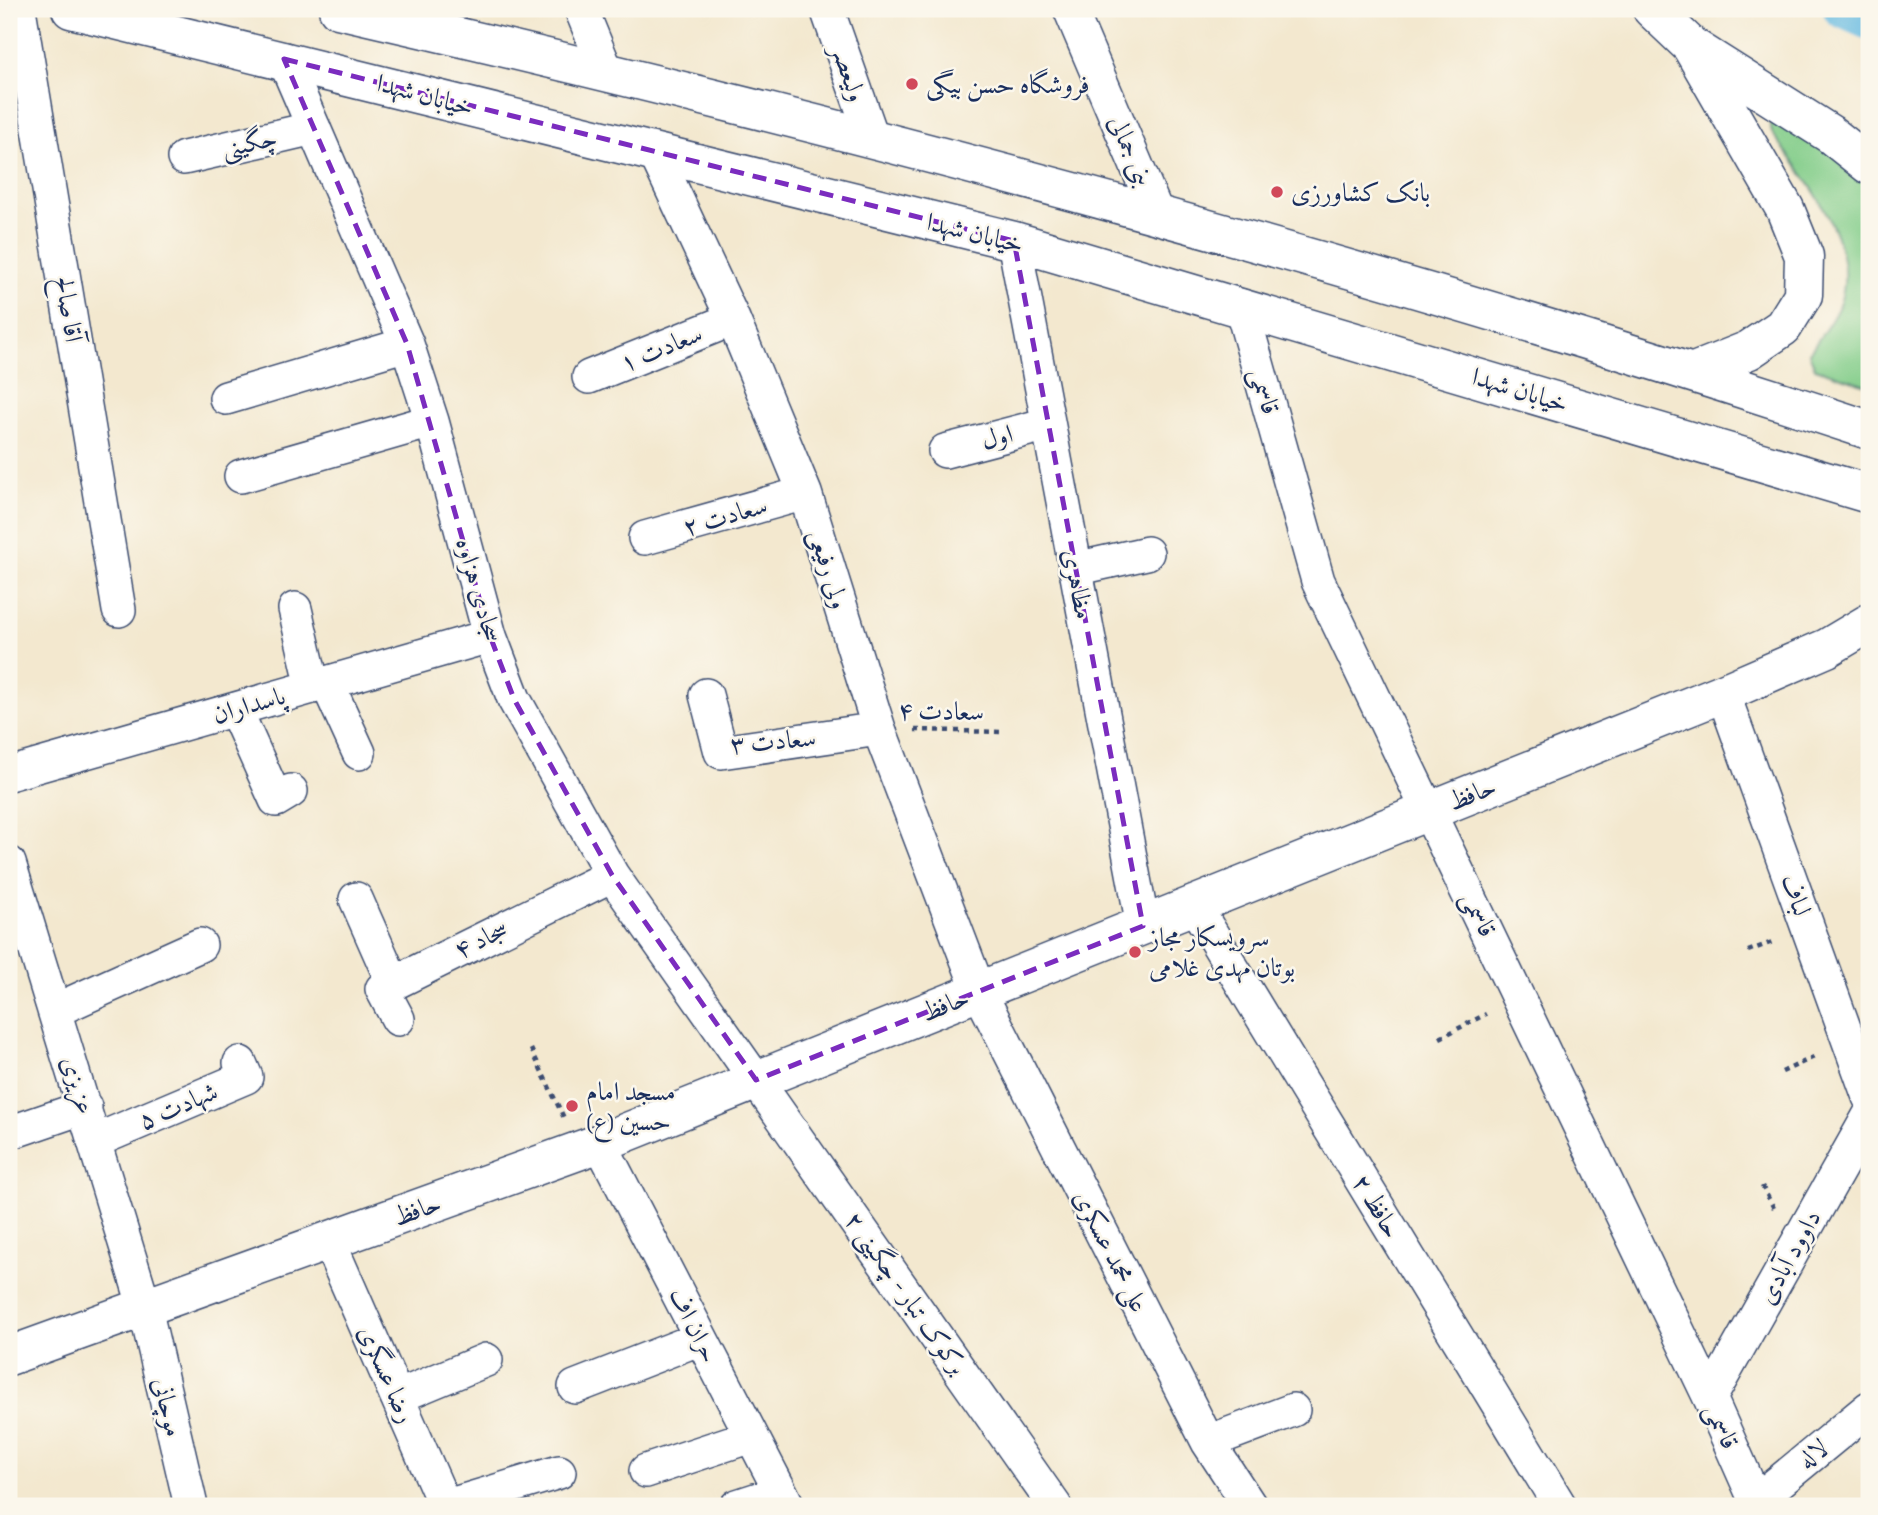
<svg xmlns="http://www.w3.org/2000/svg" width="1878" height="1515" font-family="Alegreya,Amiri,serif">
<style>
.green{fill:#83cd8a;stroke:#4f7e74;stroke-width:2}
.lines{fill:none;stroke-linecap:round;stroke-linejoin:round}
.canal{stroke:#65bae1;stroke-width:38}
.minor-casing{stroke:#3b4b6f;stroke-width:36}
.tertiary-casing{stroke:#3b4b6f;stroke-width:41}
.secondary-casing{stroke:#3b4b6f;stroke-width:41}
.path{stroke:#3b4b6f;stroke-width:4.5;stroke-dasharray:5 5;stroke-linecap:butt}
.minor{stroke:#fff;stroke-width:33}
.tertiary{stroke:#fff;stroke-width:38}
.secondary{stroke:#fff;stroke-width:38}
.marked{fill:none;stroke:#7b2cbf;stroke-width:5;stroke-dasharray:14 9;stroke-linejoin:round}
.poi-dot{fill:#d1495b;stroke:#fbf7ec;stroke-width:2.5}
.labels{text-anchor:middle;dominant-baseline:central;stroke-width:5;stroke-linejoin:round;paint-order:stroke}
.street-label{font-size:26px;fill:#1b2f5e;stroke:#fbf7ec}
.poi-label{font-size:26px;fill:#1b2f5e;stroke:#fbf7ec;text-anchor:start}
</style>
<rect width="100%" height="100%" fill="#fbf7ec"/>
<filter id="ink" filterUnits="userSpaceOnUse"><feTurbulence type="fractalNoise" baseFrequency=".0143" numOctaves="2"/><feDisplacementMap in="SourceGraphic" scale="14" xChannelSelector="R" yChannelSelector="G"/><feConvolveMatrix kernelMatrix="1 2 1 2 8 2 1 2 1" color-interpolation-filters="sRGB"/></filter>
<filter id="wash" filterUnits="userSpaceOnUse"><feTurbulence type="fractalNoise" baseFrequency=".00686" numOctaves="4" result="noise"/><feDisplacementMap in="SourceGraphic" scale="28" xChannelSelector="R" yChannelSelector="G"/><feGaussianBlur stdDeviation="1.57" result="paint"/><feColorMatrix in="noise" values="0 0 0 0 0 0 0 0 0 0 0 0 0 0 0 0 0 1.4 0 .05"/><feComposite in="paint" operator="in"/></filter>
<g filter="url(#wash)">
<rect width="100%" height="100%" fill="#f3e8cf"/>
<path class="green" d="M1779,119L1869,176V386L1815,368L1809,353C1819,339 1830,324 1838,308C1864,248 1805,177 1772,133L1770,123Z"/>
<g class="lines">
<path class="canal" d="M1842,9L1869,21"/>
</g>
</g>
<g filter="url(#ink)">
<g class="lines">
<defs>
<path id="minor" d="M19,9L119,610
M581,9L606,70
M827,9L872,137
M1070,9L1158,216
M284,59L407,344L432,421L490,636L514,699L612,875L1055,1506
M656,155L733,319L805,493L879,729L979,991L1208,1442L1250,1506
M184,158L314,128
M1014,241L1143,926
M1241,306L1318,581L1710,1398L1758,1506
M589,377L733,319
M226,398L407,344
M945,451L1048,424
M241,476L432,421
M645,538L805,493
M1075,569L1147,553
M295,609L313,687
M327,683L359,753
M1723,693L1869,1097
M706,695L721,752L879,729
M235,709L276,800L291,791
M9,774L490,636
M9,863L145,1308L191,1506
M356,899L393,983
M1194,905L1560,1506
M56,1010L200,945
M398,1019L382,989L612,875
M9,1133L85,1107
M95,1141L246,1077L240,1063
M600,1143L788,1506
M329,1242L445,1506
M575,1387L701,1338
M397,1397L486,1360
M1710,1398L1869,1116
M1208,1442L1293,1410
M646,1471L751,1436
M1756,1501L1869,1408
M447,1506L559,1472
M737,1506L780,1492"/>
<path id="tertiary" d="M9,1356L600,1143L1723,693L1827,648L1869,623"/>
<path id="secondary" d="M71,9L1014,241L1869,494
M338,9C854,127 1367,264 1869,430
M1652,9L1691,46L1830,134L1869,165
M1691,46L1785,209L1804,256L1803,295L1783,327L1749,350L1694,372"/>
</defs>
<use href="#minor" class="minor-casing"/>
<use href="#tertiary" class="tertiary-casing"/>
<use href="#secondary" class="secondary-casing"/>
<path class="path" d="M915,730L1002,732
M1748,951L1775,941
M1440,1038L1486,1014
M531,1049L564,1118
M1782,1072L1816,1056
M1762,1186L1775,1210"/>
<use href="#minor" class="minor"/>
<use href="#tertiary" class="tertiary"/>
<use href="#secondary" class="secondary"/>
</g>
</g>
<path class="marked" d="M284,59L1014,241L1143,926L756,1080L612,875L514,699L490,636L407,344Z"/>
<g class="poi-dot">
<circle cx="912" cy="84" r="7"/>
<circle cx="1277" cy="192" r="7"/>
<circle cx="1135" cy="952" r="7"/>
<circle cx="572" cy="1106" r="7"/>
</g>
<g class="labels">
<g class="street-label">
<text transform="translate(849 73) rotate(71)">ولیعصر</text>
<text transform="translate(425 95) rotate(15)">خیابان شهدا</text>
<text transform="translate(249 143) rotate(-13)">چگینی</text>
<text transform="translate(1131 151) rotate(67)">بنی جمالی</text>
<text transform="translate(975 233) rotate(14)">خیابان شهدا</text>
<text transform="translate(69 309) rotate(81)">آقا صالح</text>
<text transform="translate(661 348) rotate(-22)">سعادت ۱</text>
<text transform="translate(1520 390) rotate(17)">خیابان شهدا</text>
<text transform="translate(1265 391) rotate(74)">قاسمی</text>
<text transform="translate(997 437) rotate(-15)">اول</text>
<text transform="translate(725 516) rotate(-16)">سعادت ۲</text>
<text transform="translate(829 569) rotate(73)">ولی رفیعی</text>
<text transform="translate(1078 584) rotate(79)">مظاهری</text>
<text transform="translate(479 590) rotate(74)">سجادی هزاوه</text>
<text transform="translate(249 705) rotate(-16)">پاسداران</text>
<text transform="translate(941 711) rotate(1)">سعادت ۴</text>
<text transform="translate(773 741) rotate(-5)">سعادت ۳</text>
<text transform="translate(1472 794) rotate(-22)">حافظ</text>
<text transform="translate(1796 895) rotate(70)">لباف</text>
<text transform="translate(1479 914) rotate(64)">قاسمی</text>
<text transform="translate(481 939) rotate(-26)">سجاد ۴</text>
<text transform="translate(945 1005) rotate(-22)">حافظ</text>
<text transform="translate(78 1085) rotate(73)">عزیزی</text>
<text transform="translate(178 1106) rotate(-23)">شهادت ۵</text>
<text transform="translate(1377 1206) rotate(59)">حافظ ۲</text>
<text transform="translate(417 1210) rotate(-20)">حافظ</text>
<text transform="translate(1111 1251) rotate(63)">علی محمد عسکری</text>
<text transform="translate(1789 1257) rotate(-61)">داوود آبادی</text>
<text transform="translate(906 1293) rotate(55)">برکوک تبار - چگینی ۲</text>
<text transform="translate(694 1325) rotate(63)">حران اف</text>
<text transform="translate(387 1374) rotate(66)">رضا عسگری</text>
<text transform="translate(168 1407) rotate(77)">موچانی</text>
<text transform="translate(1722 1426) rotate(66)">قاسمی</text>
<text transform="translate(1813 1454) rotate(-39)">لاله</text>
</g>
<g class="poi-label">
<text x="926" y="84">فروشگاه حسن بیگی</text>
<text x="1291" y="192">بانک کشاورزی</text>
<text x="1149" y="937">سرویسکار مجاز<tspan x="1149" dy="30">بوتان مهدی غلامی</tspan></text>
<text x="586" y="1091">مسجد امام<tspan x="586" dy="30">حسین (ع)</tspan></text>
</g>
</g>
<rect width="1878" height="1515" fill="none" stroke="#fbf7ec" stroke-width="35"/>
</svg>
